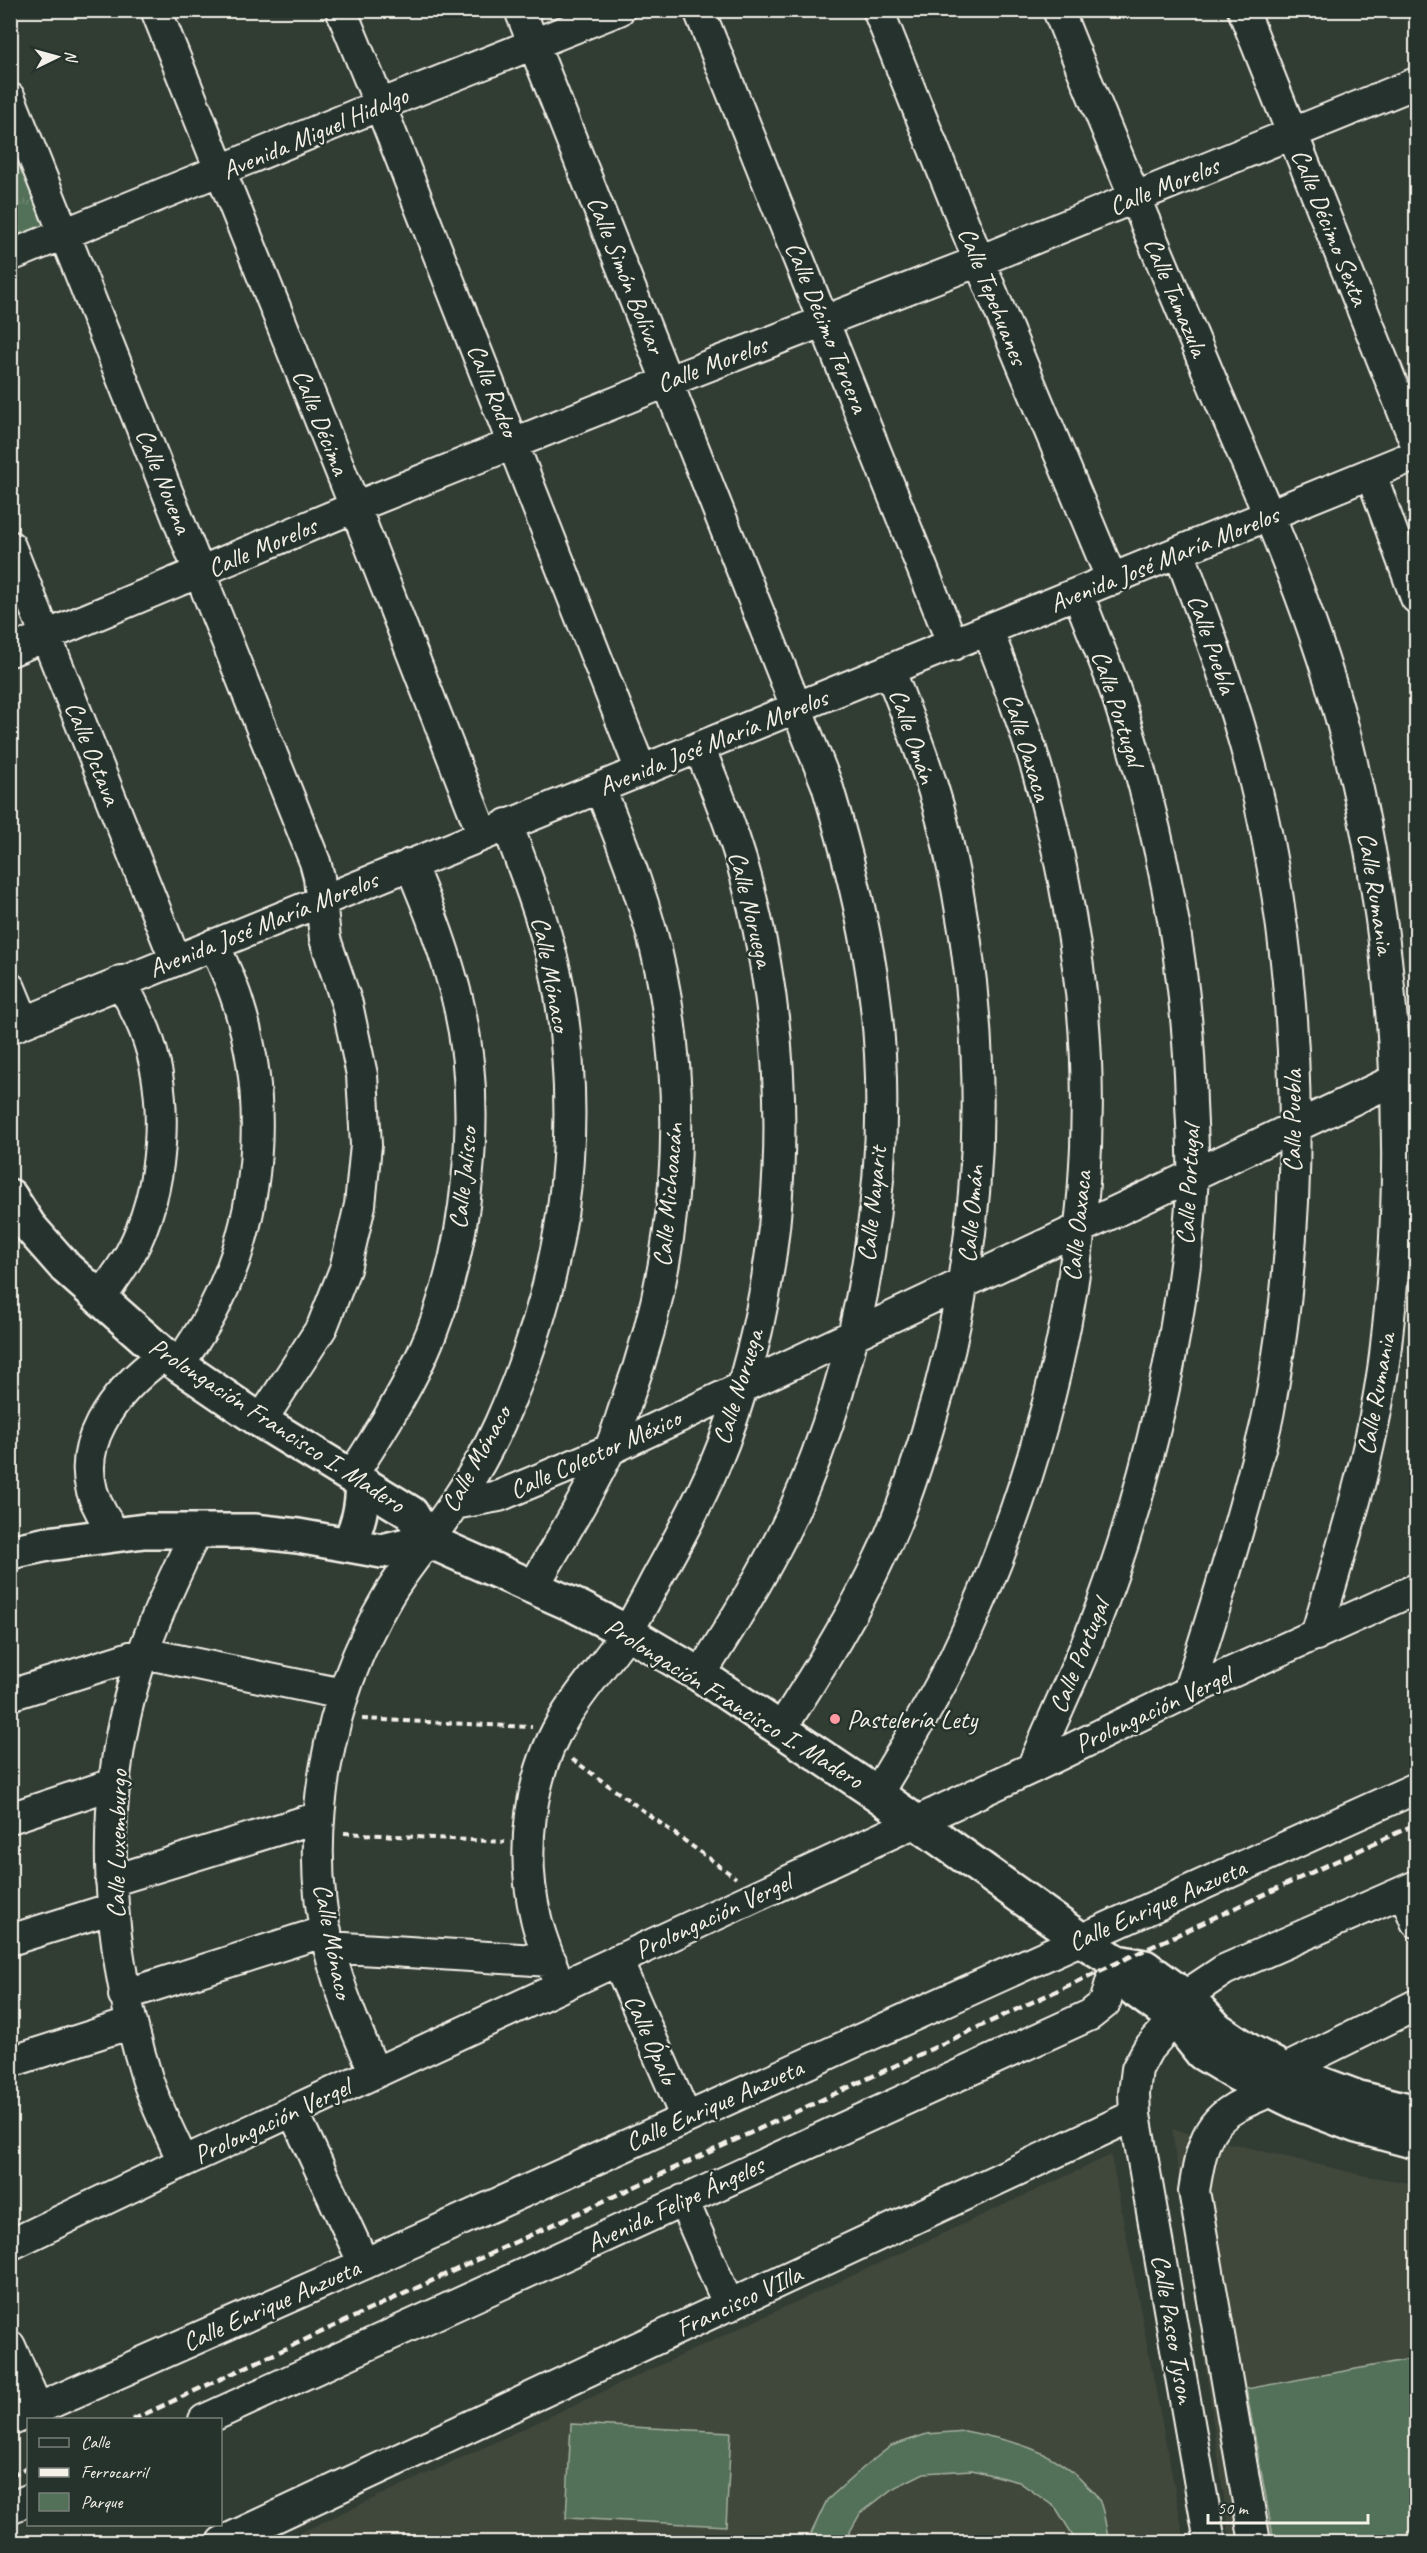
<svg xmlns="http://www.w3.org/2000/svg" width="1427" height="2553" font-family="Caveat,sans-serif">
<style>
.built{fill:#3f463a}
.green{fill:#537058;stroke:#a4b0a0;stroke-width:1.5}
.park{fill:url(#park-tufts);stroke:#a4b0a0;stroke-width:1.5}
.lines{fill:none;stroke-linecap:round;stroke-linejoin:round}
.minor-casing{stroke:#f4f1e8;stroke-width:34}
.major-casing{stroke:#f4f1e8;stroke-width:38}
.path{stroke:#f4f1e8;stroke-width:4;stroke-dasharray:6 4.5;stroke-linecap:butt}
.minor{stroke:#26332d;stroke-width:30}
.major{stroke:#26332d;stroke-width:33}
.rail{stroke:#f4f1e8;stroke-width:4.5;stroke-dasharray:9 4.5;stroke-linecap:butt}
.poi-dot{fill:#ff9aa2;stroke:#26332d;stroke-width:2}
.labels{text-anchor:middle;dominant-baseline:central;stroke-width:5;stroke-linejoin:round;paint-order:stroke}
.street-label{font-size:26px;fill:#f4f1e8;stroke:#26332d}
.poi-label{font-size:26px;fill:#f4f1e8;stroke:#26332d;text-anchor:start}
</style>
<defs>
<pattern id="park-tufts" width="24" height="20" patternUnits="userSpaceOnUse" patternTransform="scale(1.5)"><rect width="24" height="20" fill="#537058"/><path d="M3 7l-1-3M5 7V3M7 7l1-3M15 17l-1-3M17 17v-4M19 17l1-3" fill="none" stroke="#6c8570"/></pattern>
</defs>
<rect width="100%" height="100%" fill="#313c33"/>
<filter id="ink" filterUnits="userSpaceOnUse"><feTurbulence type="fractalNoise" baseFrequency=".0167" numOctaves="2"/><feDisplacementMap in="SourceGraphic" scale="12" xChannelSelector="R" yChannelSelector="G"/><feConvolveMatrix kernelMatrix="1 2 1 2 8 2 1 2 1" color-interpolation-filters="sRGB"/></filter>
<g filter="url(#ink)">
<path class="built" d="M1172,2129L1362,2175L1416,2184V2542H1230Z
M1111,2155L1185,2542H280Z"/>
<path class="green" d="M1416,2358V2542H1274L1246,2389Z
M571,2424L731,2432L726,2526L566,2518Z
M965,2431C1009,2440 1053,2449 1085,2484C1090,2489 1098,2495 1100,2502C1105,2514 1106,2530 1109,2542H1077L1056,2508L1019,2482L972,2470L924,2473L892,2489L860,2514L844,2542H799L808,2540L827,2500L863,2468L891,2446L927,2434Z"/>
<path class="park" d="M10,111L59,232L10,251Z"/>
<g class="lines">
<defs>
<path id="minor" d="M156,10L355,507L483,835
M341,10L380,105L641,771
M520,10L827,785C846,848 862,911 872,976C899,1154 865,1354 791,1517C765,1572 733,1624 700,1675
M699,10L953,645
M878,10L979,261L1112,580
M1058,10C1110,139 1164,268 1218,396C1266,507 1316,620 1346,738C1396,939 1410,1149 1385,1355C1373,1450 1343,1544 1316,1635
M1243,10L1416,444
M10,98L315,862L319,877L325,939L347,1004L362,1075L366,1145L360,1205L345,1269L322,1327L261,1421
M10,256L380,105L619,10
M1371,474L1416,598
M10,546L175,959
M1179,552C1207,626 1234,699 1253,775C1304,978 1307,1204 1269,1410C1265,1432 1258,1455 1252,1478C1233,1550 1211,1621 1188,1692
M10,651L355,507L669,381L979,261L1416,83
M10,988L24,1022
M10,1028L1416,455
M100,1300C109,1285 121,1270 130,1254C164,1191 171,1098 145,1031C138,1014 129,997 121,981
M178,1366C189,1349 202,1331 212,1312C261,1219 270,1103 238,1003C232,983 222,963 214,944
M351,1477C377,1437 402,1398 422,1355C469,1253 484,1106 457,998C445,951 429,908 410,864
M454,1504L499,1496L609,1450L1416,1070
M116,1535C111,1527 105,1520 101,1512C65,1449 116,1390 164,1355
M534,1586C559,1541 587,1497 609,1451C616,1435 621,1417 627,1400C677,1265 690,1113 661,972C648,908 624,848 600,788
M10,1695L143,1653L343,1694
M781,1729C817,1672 853,1616 881,1555C900,1516 913,1476 926,1435C988,1240 993,1044 948,845C935,785 912,728 890,671
M1032,1768C1052,1721 1074,1675 1093,1628C1147,1490 1185,1324 1193,1176C1194,1152 1192,1127 1191,1103C1188,969 1162,836 1121,708C1109,669 1092,632 1078,594
M877,1794C903,1750 930,1707 953,1661C1056,1448 1109,1203 1078,967C1067,887 1050,805 1024,728C1013,695 1000,663 988,631
M10,1818L116,1783
M111,1881L319,1817
M1404,1892L1416,1922
M10,1940L113,1908
M329,1947L551,1961
M617,1960L686,2118
M560,1987C552,1964 541,1941 536,1918C520,1852 529,1773 566,1715C584,1687 606,1662 625,1635C637,1617 647,1597 657,1578C682,1533 706,1489 724,1442C788,1268 796,1076 751,897C739,845 719,796 699,747
M124,1995L326,1931
M10,2062L132,2023
M375,2073C357,2032 340,1992 329,1948C301,1833 328,1697 388,1596C408,1563 434,1535 454,1504C471,1479 488,1450 500,1423C562,1283 584,1147 560,995C550,936 528,880 507,824
M1272,2082L1284,2070L1416,2005
M293,2111L364,2264
M183,2162C171,2134 156,2107 147,2078C104,1941 95,1789 144,1650C159,1609 177,1570 197,1530
M683,2200L729,2306
M10,2245L183,2162L1032,1768L1188,1692L1416,1589
M10,2346L37,2408
M204,2420L1090,2015L1105,2003L1117,1962
M10,2421L364,2264L1416,1788
M10,2508L28,2500
M222,2542L1135,2115
M1210,2542L1135,2115L1134,2093L1137,2069L1148,2049L1175,2019L1197,1988L1224,1970L1416,1886
M1255,2542L1194,2191C1204,2128 1211,2114 1272,2091"/>
<path id="major" d="M10,1196L29,1226L66,1268L164,1355L261,1421L411,1513L427,1540L578,1607L627,1632L700,1675L877,1794L1080,1939L1117,1962L1145,1967L1190,2000L1217,2029L1248,2050L1284,2070L1359,2098L1416,2112
M348,1545C359,1524 362,1507 363,1484
M10,1552L48,1544L144,1531H254L298,1536L382,1551L427,1540
M1117,1962L1135,1990L1175,2019L1202,2053L1237,2074L1304,2106L1357,2126L1416,2142"/>
</defs>
<use href="#minor" class="minor-casing"/>
<use href="#major" class="major-casing"/>
<path class="path" d="M362,1719L532,1727
M572,1759L736,1878
M344,1833L505,1842"/>
<use href="#minor" class="minor"/>
<use href="#major" class="major"/>
<path class="rail" d="M132,2420L1416,1824
M10,2476L28,2467"/>
</g>
</g>
<circle class="poi-dot" cx="835" cy="1719" r="6"/>
<g class="labels">
<g class="street-label">
<text transform="translate(315 133) rotate(-23)">Avenida Miguel Hidalgo</text>
<text transform="translate(1164 186) rotate(-22)">Calle Morelos</text>
<text transform="translate(1330 227) rotate(68)">Calle Décimo Sexta</text>
<text transform="translate(626 275) rotate(68)">Calle Simón Bolívar</text>
<text transform="translate(993 296) rotate(68)">Calle Tepehuanes</text>
<text transform="translate(1176 297) rotate(67)">Calle Tamazula</text>
<text transform="translate(827 327) rotate(68)">Calle Décimo Tercera</text>
<text transform="translate(712 364) rotate(-21)">Calle Morelos</text>
<text transform="translate(493 390) rotate(68)">Calle Rodeo</text>
<text transform="translate(321 422) rotate(68)">Calle Décima</text>
<text transform="translate(164 481) rotate(68)">Calle Novena</text>
<text transform="translate(262 547) rotate(-23)">Calle Morelos</text>
<text transform="translate(1164 559) rotate(-22)">Avenida José María Morelos</text>
<text transform="translate(1212 644) rotate(71)">Calle Puebla</text>
<text transform="translate(1118 708) rotate(72)">Calle Portugal</text>
<text transform="translate(913 736) rotate(71)">Calle Omán</text>
<text transform="translate(713 742) rotate(-22)">Avenida José María Morelos</text>
<text transform="translate(1027 747) rotate(73)">Calle Oaxaca</text>
<text transform="translate(93 753) rotate(68)">Calle Octava</text>
<text transform="translate(1376 893) rotate(81)">Calle Rumania</text>
<text transform="translate(751 909) rotate(76)">Calle Noruega</text>
<text transform="translate(263 924) rotate(-22)">Avenida José María Morelos</text>
<text transform="translate(551 974) rotate(79)">Calle Mónaco</text>
<text transform="translate(1292 1121) rotate(-90)">Calle Puebla</text>
<text transform="translate(463 1178) rotate(-84)">Calle Jalisco</text>
<text transform="translate(1188 1185) rotate(-87)">Calle Portugal</text>
<text transform="translate(668 1195) rotate(-85)">Calle Michoacán</text>
<text transform="translate(872 1204) rotate(-84)">Calle Nayarit</text>
<text transform="translate(971 1214) rotate(-85)">Calle Omán</text>
<text transform="translate(1077 1226) rotate(-84)">Calle Oaxaca</text>
<text transform="translate(738 1387) rotate(-73)">Calle Noruega</text>
<text transform="translate(1376 1394) rotate(-80)">Calle Rumania</text>
<text transform="translate(277 1425) rotate(33)">Prolongación Francisco I. Madero</text>
<text transform="translate(595 1454) rotate(-24)">Calle Colector México</text>
<text transform="translate(476 1459) rotate(-61)">Calle Mónaco</text>
<text transform="translate(1079 1656) rotate(-68)">Calle Portugal</text>
<text transform="translate(734 1703) rotate(32)">Prolongación Francisco I. Madero</text>
<text transform="translate(1153 1710) rotate(-25)">Prolongación Vergel</text>
<text transform="translate(117 1844) rotate(-89)">Calle Luxemburgo</text>
<text transform="translate(1157 1905) rotate(-24)">Calle Enrique Anzueta</text>
<text transform="translate(713 1916) rotate(-25)">Prolongación Vergel</text>
<text transform="translate(333 1941) rotate(79)">Calle Mónaco</text>
<text transform="translate(651 2039) rotate(66)">Calle Ópalo</text>
<text transform="translate(714 2105) rotate(-24)">Calle Enrique Anzueta</text>
<text transform="translate(272 2121) rotate(-25)">Prolongación Vergel</text>
<text transform="translate(675 2204) rotate(-25)">Avenida Felipe Ángeles</text>
<text transform="translate(739 2301) rotate(-25)">Francisco VIlla</text>
<text transform="translate(271 2305) rotate(-24)">Calle Enrique Anzueta</text>
<text transform="translate(1173 2329) rotate(80)">Calle Paseo Tyson</text>
</g>
<g class="poi-label">
<text x="847" y="1719">Pastelería Lety</text>
</g>
</g>
<rect width="1427" height="2553" fill="none" stroke="#26332d" stroke-width="36"/>
<rect x="18" y="18" width="1391" height="2517" fill="none" stroke="#f4f1e8" stroke-width="2" filter="url(#ink)"/>
<rect x="27" y="2418" width="195" height="108" fill="#26332d" stroke="#787f78" stroke-width="1.5"/>
<rect x="39" y="2438" width="30" height="9" fill="#26332d" stroke="#787f78" stroke-width="1.5"/>
<text x="81" y="2448" font-size="18" fill="#f4f1e8">Calle</text>
<rect x="39" y="2468" width="30" height="9" fill="#f4f1e8" stroke="#787f78" stroke-width="1.5"/>
<text x="81" y="2478" font-size="18" fill="#f4f1e8">Ferrocarril</text>
<rect x="39" y="2493" width="30" height="18" fill="#537058" stroke="#787f78" stroke-width="1.5"/>
<text x="81" y="2508" font-size="18" fill="#f4f1e8">Parque</text>
<g transform="translate(57 57) rotate(85)" stroke="#26332d" stroke-width="4.5" paint-order="stroke">
<path d="M0-4.5L10 22L0 15L-10 22Z" fill="#f4f1e8"/>
<text y="-9" font-size="16" font-weight="bold" text-anchor="middle" fill="#f4f1e8">N</text>
</g>
<path d="M1208 2514v9h160v-9" fill="none" stroke="#f4f1e8" stroke-width="3"/>
<text x="1217" y="2514" font-size="18" fill="#f4f1e8" stroke="#26332d" stroke-width="4.5" paint-order="stroke">50 m</text>
</svg>
